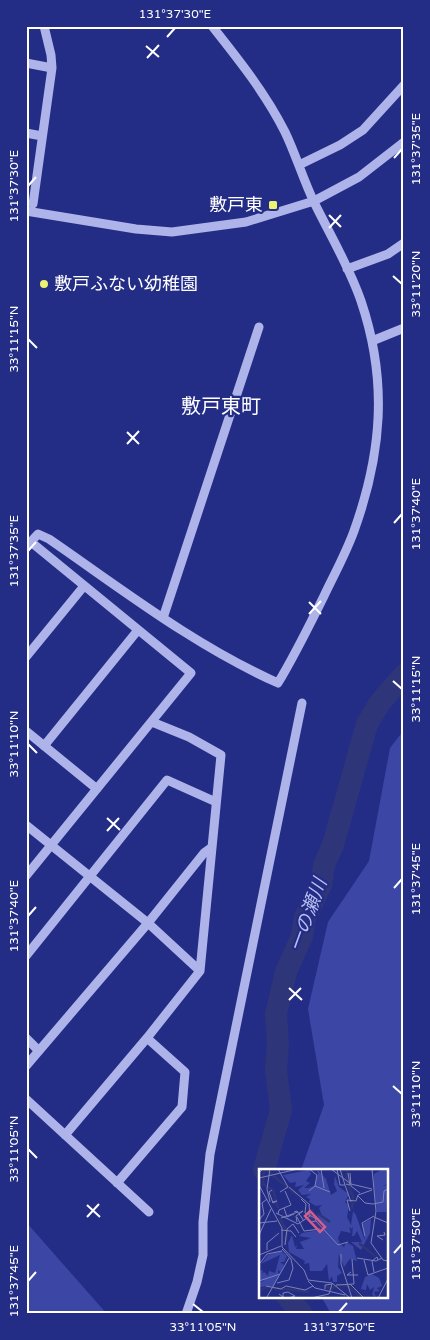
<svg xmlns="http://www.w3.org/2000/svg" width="430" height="1340" font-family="'Varela Round','Noto Sans JP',sans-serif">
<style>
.green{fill:#3b46a5}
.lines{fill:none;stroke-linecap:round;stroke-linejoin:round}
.river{stroke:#2f3579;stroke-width:22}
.minor{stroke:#aeb4e9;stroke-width:9}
.ticks{fill:none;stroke:#fff;stroke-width:2}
.poi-dot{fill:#ecf371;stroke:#242d86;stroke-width:2}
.labels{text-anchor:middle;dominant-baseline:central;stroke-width:4.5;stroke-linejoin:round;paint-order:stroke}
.poi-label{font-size:18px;fill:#fff;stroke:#242d86;text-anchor:end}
.water-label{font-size:19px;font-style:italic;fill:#b9bff0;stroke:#242d86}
.quarter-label{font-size:20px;fill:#fff;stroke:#242d86}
.inset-river{fill:none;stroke:#2f3579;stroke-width:2.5}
.inset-road{fill:none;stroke:#7c81b6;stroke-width:1}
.view{fill:#d45d8c;fill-opacity:0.15;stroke:#d45d8c;stroke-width:2.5}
.inset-edge{fill:none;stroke:#fff;stroke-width:2.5}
.neatline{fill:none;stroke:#fff;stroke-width:2}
.ticks-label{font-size:12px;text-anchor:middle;fill:#fff}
</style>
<rect width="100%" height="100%" fill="#242d86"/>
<path class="green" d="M404,730V1314H331L321,1296H386V1170H301L324,1105L308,1009L328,922L369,861L390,748Z
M26,1222L107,1314H26Z"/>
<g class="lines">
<path class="river" d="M264,1170L281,1110L276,1071L278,1043L276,1014L286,972L302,936L305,917L321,885L324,865L333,845L367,724L379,704L404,675
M287,1296L302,1314"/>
<path class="minor" d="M26,63L52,68
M26,133L42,136
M299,165L340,145L363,130L404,85
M33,204L52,68L51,55L44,26
M26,211L136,229L172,232L246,222L314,201L359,177L404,142
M347,269L388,254L404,243
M372,341L404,328
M26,547L38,534L49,539C123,590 195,646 278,683C295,655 309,626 324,596C334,575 346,553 354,531C382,453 388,381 361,301C349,266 330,235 314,202C303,179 296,155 285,132C266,94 239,60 212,26
M163,618L259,327
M26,657L84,586
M26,731L97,789
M44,746L138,630
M26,825L148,923L200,971
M26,876L191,673L31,542
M26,956L167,780L216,802
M26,1038L39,1051
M26,1066L148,923L204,853L211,848
M26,1099L149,1212
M65,1135L147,1038L200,971L221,755L189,737L152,722
M117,1183L182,1107L185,1072L147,1038
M186,1314L197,1282L203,1255V1222L210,1154L302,703"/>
</g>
<path class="ticks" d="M167,37L175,28M146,46L159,57M147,58L159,45M394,158L402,149M28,186L36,177M329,215L341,227M329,228L341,215M393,276L402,284M28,339L37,348M127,432L139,444M127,444L139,431M394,523L402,514M28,551L36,542M309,602L321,614M309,614L321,601M393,681L402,689M28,744L37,753M107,818L120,830M107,831L119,818M394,888L402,879M28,916L36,907M289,988L302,1000M289,1000L301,988M393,1086L402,1094M28,1149L37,1158M87,1205L100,1217M87,1217L99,1204M394,1253L402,1244M28,1281L36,1272M193,1304L203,1312M339,1312L347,1303"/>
<g class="poi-dot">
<rect x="268" y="200" width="10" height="10" rx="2.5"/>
<circle cx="44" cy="284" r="5"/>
</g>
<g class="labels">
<g class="poi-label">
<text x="263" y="205">敷戸東</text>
<text x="54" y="284" text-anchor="start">敷戸ふない幼稚園</text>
</g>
<g class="water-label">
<text transform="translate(308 915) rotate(-70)">一の瀬川</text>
</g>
<g class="quarter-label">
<text x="221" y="407">敷戸東町</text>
</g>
</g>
<g transform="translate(259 1169)">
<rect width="129" height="129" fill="#242d86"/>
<path d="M58,0L67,10L72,26L78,22L75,15L76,7L80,18L90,25L86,33L90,37L88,48L92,56L94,42L97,46L106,72L103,55L112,50L111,64L102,81L92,73H103L98,62L95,67H93L94,57L93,60L90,58L92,64L82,62L79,69L81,75L85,78L87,73L94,77L98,92L91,90L85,98L80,85L79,98L83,104L78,107V113H74L73,107L70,112L68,95L63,102H51L50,94L45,95L46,92L30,83L29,74L33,66L36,78L38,76L37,80H45L41,73L52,69L40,67L43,64L66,60L58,46L63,47L60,39L63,36L57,37L50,33L51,30L47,28L52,25L43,26L39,21L45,16L36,18L37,13L31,14L24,6L50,1L52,5L47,12L51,14L45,19H49L55,17L59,5ZM124,0H129V15L124,17L129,16L127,43H118L114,12L115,5ZM22,82L28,87L25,93H21L25,96L22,103L19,101L20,108L14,117L1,118L0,113L6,112L0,111V102L4,101L3,105L5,103L9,107L10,102L16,104L21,86L2,95L9,86ZM113,105L120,109L123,117L118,119L121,122L115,123L117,128L113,126L115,118L111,121L108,115L107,121L102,120L106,108Z" fill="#3b46a5"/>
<path class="inset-river" d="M5,0L4,15L14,21L19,39M6,0L38,26M89,0L87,9L94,28L93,40M53,40L60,55M58,44L71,53M20,49L28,62L26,75M100,74L116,87M66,116L72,120L78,116L89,117L103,129M0,122L8,118L50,123"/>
<path class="inset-road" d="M11,0L8,20L11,33M19,0L29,18L21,23M62,0L65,19M72,0L92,15L113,20M78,0L81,16H86M81,0L86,16M113,0L117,42L112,74L124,91L129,92M0,4L4,0H16M91,4L92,17L101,24M0,9L39,0M87,15L91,16L89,4M0,16L23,59V78L45,101L49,111L73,114L91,129M86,16L92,33M56,17L71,23M30,18L51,36M13,21L10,23L14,34L18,32L13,33M50,22L56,17L58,6L50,0M99,27L106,34L114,35L124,33L125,22L129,20M42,30L47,35L46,44L56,49L57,52L52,53M25,39L28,48L35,45M91,42L88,31L97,32L99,26L113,21M35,43L38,42L45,52M17,44L39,55L51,47L50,36M19,45L20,41L32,36L26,22M38,48L45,62L61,60M115,48L129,54M22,49L39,43M0,51L5,45L3,34L8,30M57,52L79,76L89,73M38,53L37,47L44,42L40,44M0,54L18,52M22,61L32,62L37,68M0,66L12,40M106,67L103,54L115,47M124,71L118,67L126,66L125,63M26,76L28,60L34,55L40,64M8,81V74L20,64M82,85V95L93,129M0,86L22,77M98,89L117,92L123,89M105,91L109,106L129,99M1,94L8,85L23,82M92,103L88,106H99M115,103L113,92L118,88L119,91M0,112L21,105M49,112L56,119L86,126M18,114L30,111L34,99L32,90L23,80M91,115L105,129M77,116L95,115L93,90M7,117L22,120L27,117L46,121L54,117M20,125L24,128V124L29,123L36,127L29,129M8,128L30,89M52,129L70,125L73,115L66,116V120M119,129L129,110"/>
<path class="view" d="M51,42L66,58L61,63L46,47Z"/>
<rect width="129" height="129" class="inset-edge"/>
</g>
<rect width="430" height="1340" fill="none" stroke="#242d86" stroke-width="55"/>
<rect x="28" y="28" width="374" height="1284" class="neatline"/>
<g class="ticks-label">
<text x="175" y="18">131°37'30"E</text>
<text transform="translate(416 149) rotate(-90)" y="4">131°37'35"E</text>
<text transform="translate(14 186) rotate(-90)" y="4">131°37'30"E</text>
<text transform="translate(416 284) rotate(-90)" y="4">33°11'20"N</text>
<text transform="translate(14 339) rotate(-90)" y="4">33°11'15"N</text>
<text transform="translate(416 514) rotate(-90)" y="4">131°37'40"E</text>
<text transform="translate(14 551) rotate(-90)" y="4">131°37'35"E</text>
<text transform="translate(416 689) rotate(-90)" y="4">33°11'15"N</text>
<text transform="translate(14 744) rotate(-90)" y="4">33°11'10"N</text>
<text transform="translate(416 879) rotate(-90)" y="4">131°37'45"E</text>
<text transform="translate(14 916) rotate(-90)" y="4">131°37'40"E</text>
<text transform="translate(416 1094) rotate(-90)" y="4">33°11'10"N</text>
<text transform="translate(14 1149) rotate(-90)" y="4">33°11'05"N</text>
<text transform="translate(416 1244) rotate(-90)" y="4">131°37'50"E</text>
<text transform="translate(14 1281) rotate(-90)" y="4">131°37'45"E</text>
<text x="203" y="1331">33°11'05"N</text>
<text x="339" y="1331">131°37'50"E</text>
</g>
</svg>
